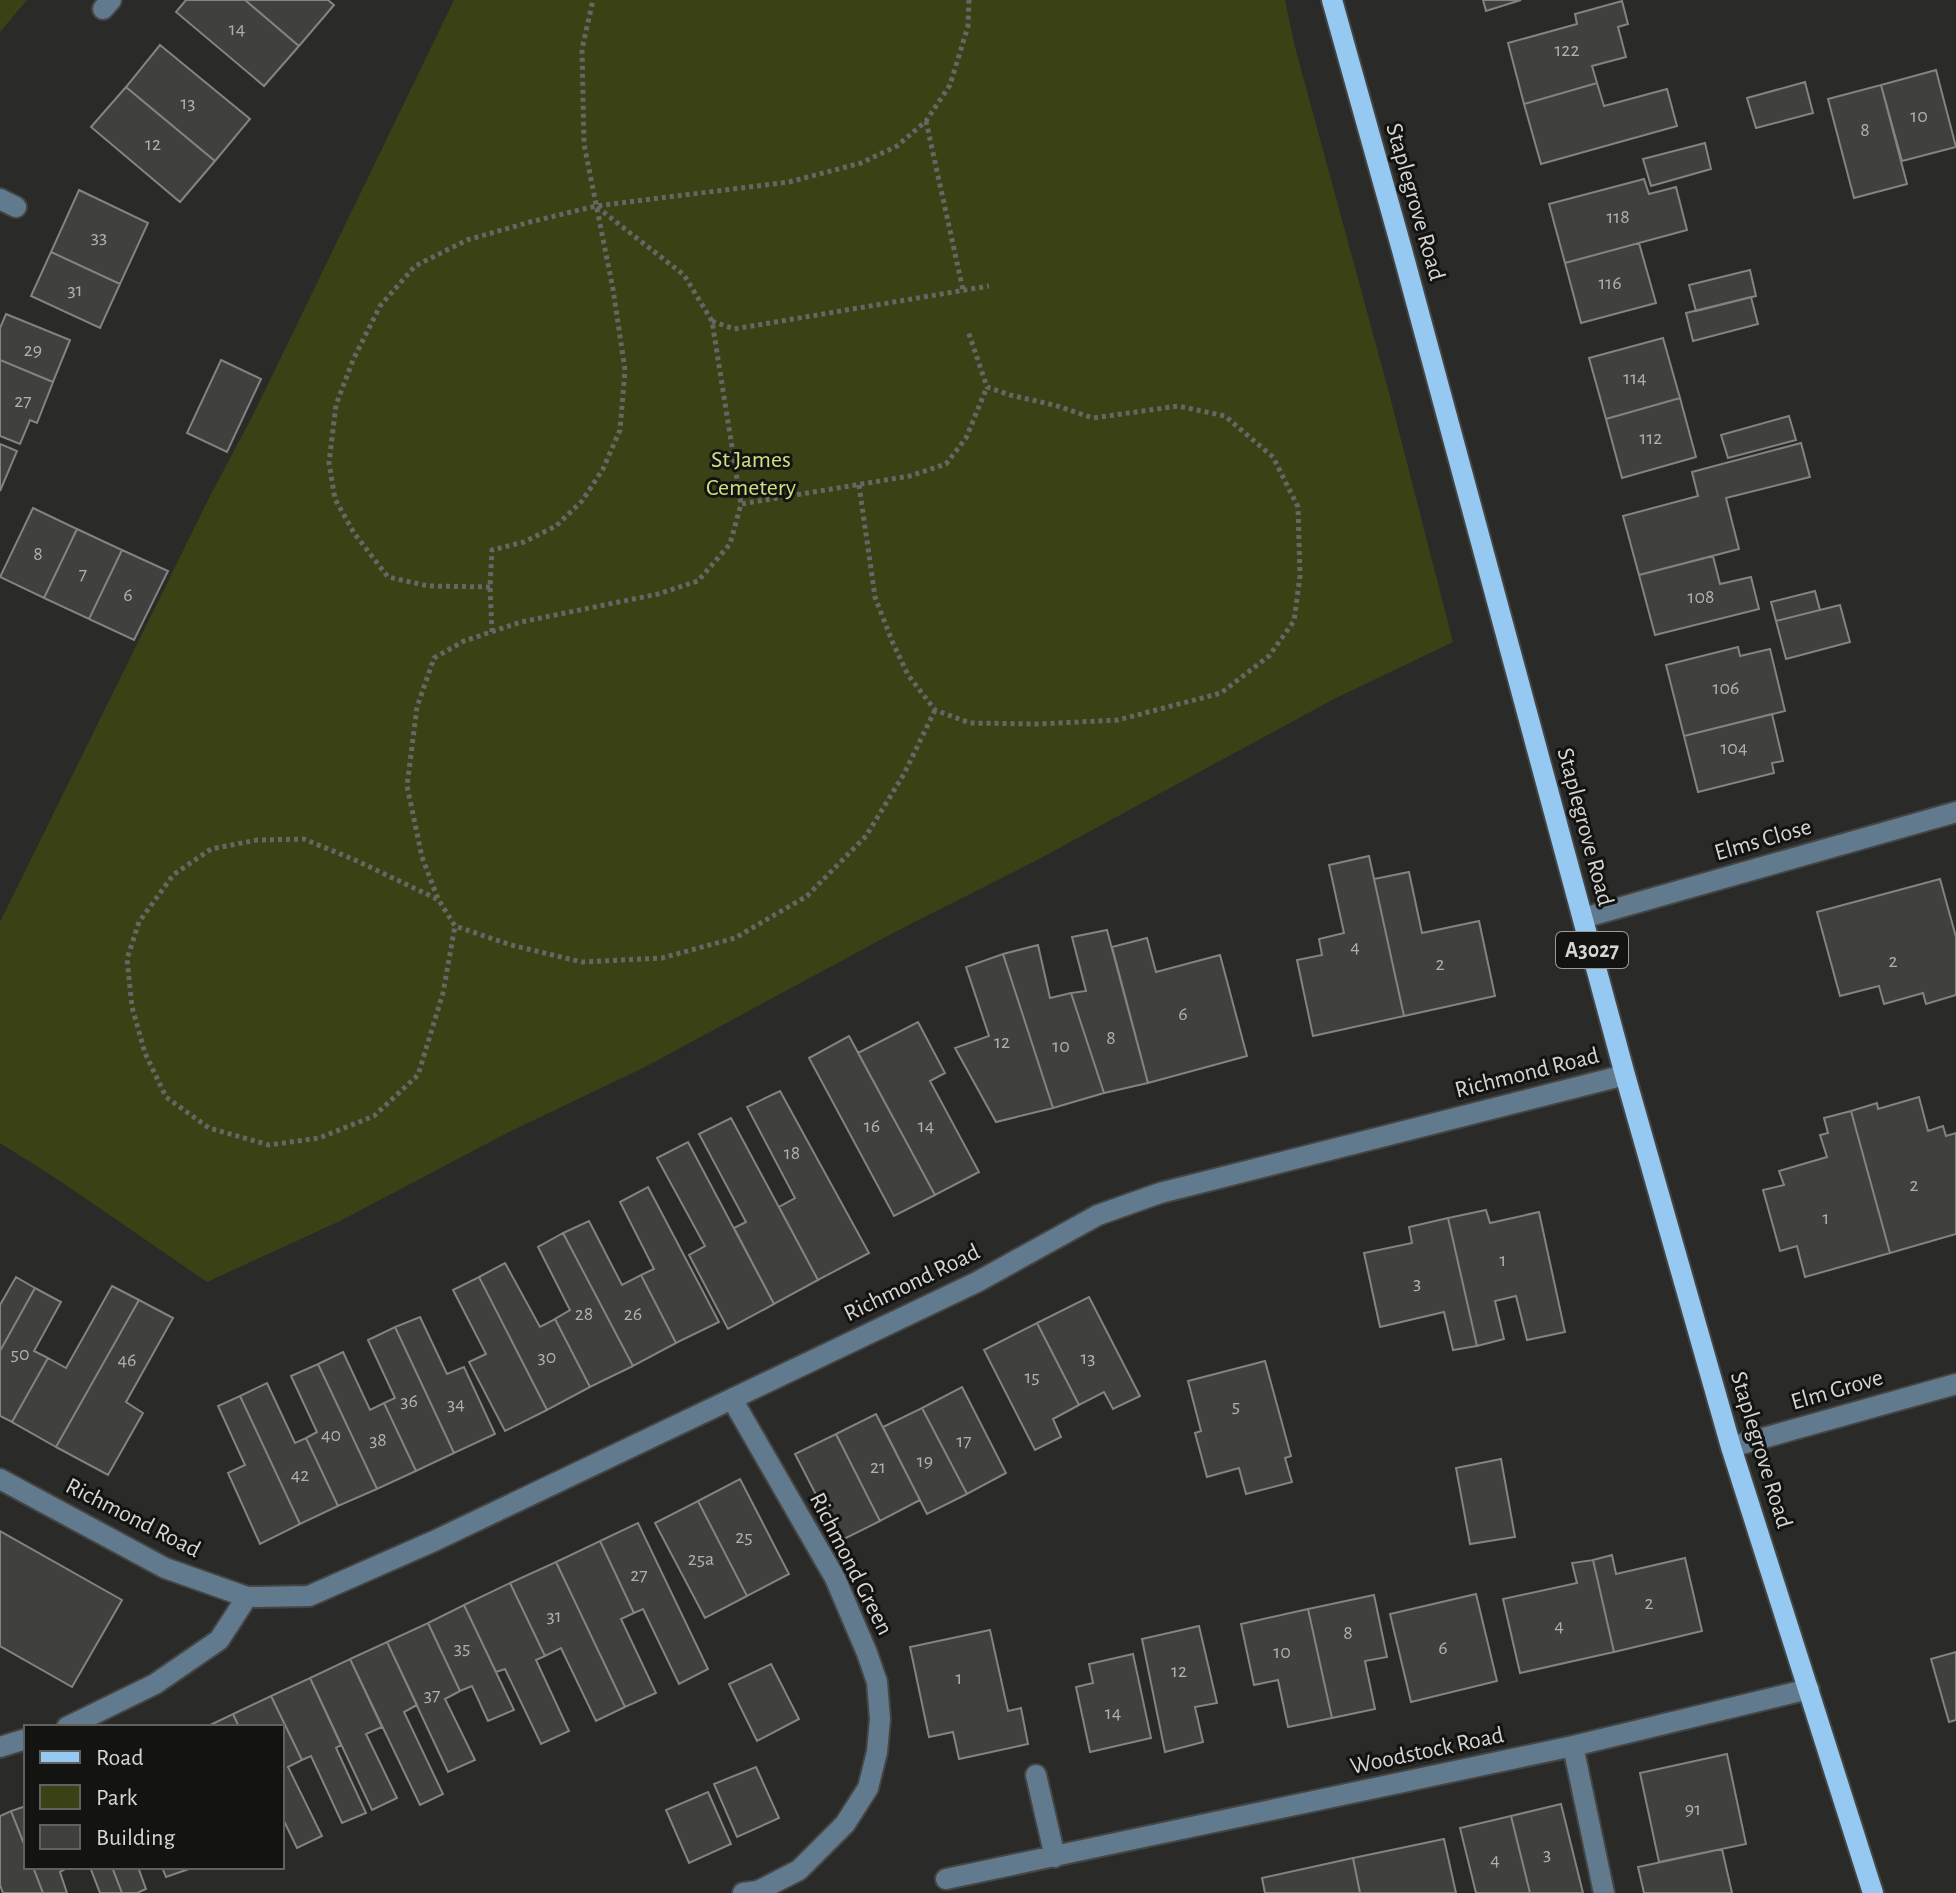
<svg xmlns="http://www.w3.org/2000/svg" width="1956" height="1893" font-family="'Alegreya Sans',sans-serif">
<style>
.green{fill:#3a4115}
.building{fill:#40403e;stroke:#838381;stroke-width:2}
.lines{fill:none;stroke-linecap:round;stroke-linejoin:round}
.minor-casing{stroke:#454644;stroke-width:24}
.major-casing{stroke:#454644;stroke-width:24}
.path{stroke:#666765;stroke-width:5;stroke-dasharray:4 4;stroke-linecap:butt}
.minor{stroke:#617a8d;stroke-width:20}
.major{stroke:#95c9f1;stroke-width:20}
.labels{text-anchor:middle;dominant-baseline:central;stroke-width:6;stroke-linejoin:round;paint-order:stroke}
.number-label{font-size:20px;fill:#b0b0ae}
.shield{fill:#131312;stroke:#9b9c9a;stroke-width:2}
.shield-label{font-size:22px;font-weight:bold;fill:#d5d6d4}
.street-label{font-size:24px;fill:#d5d6d4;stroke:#131312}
.park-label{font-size:24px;fill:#cfe080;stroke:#131312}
</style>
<rect width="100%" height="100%" fill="#2a2b28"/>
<path class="green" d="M0,0H27L0,32Z
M454,0H1285L1295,47L1388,389L1453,642L1334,699L1037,860L893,933L645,1067L507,1133L340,1221L207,1282L60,1181L0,1143V922L209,498L254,413Z"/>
<path class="building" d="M186,0H245L299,46L264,86L176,12Z
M245,0H328L334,5L299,46Z
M1483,0H1521L1486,11Z
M1622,1L1628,24L1618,27L1626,57L1592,66L1597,83L1524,104L1508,43L1577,24L1575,14Z
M160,45L250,119L215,161L126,87Z
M1936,70L1956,147L1902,161L1881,85Z
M1805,82L1813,113L1756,128L1747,98Z
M1597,83L1604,106L1667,89L1677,126L1541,164L1524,104Z
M1881,85L1907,184L1854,198L1828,99Z
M126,87L215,161L180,202L91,127Z
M1705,143L1711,169L1651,186L1643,159Z
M1644,179L1649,194L1676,187L1687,230L1565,263L1549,204Z
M79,190L148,223L120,284L51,252Z
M1639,243L1656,303L1581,323L1565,263Z
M51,252L120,284L100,328L31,296Z
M1750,270L1756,296L1696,311L1689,285Z
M1751,297L1758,324L1693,341L1686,313Z
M6,314L70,340L53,382L0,360V328Z
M1663,338L1680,398L1606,419L1589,358Z
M0,360L53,382L37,423L30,420L20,444L0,436Z
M221,360L261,379L227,452L187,433Z
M1680,398L1696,457L1622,478L1606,419Z
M1789,416L1796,440L1728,458L1721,435Z
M1801,443L1810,477L1726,498L1739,549L1639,575L1623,516L1698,496L1692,472Z
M0,444L17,451L0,491Z
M33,508L77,529L44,598L0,577Z
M77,529L122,550L89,619L44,598Z
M122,550L168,571L134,640L89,619Z
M1713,556L1720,584L1751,577L1759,609L1655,635L1639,575Z
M1815,591L1820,610L1776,621L1771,602Z
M1840,605L1850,642L1786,659L1776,621Z
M1738,647L1740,656L1770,649L1785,711L1684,736L1666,665Z
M1772,714L1783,761L1772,763L1774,773L1698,792L1684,736Z
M1369,856L1404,1016L1313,1036L1297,960L1322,955L1319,939L1344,933L1329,865Z
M1409,872L1422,933L1479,921L1495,996L1404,1016L1374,879Z
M1940,879L1956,937V995L1926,1004L1923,993L1884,1004L1879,986L1840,996L1817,912Z
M1107,930L1148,1083L1104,1093L1071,993L1086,991L1072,937Z
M1147,938L1156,972L1220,955L1247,1056L1148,1083L1112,947Z
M1038,945L1050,998L1071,993L1104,1093L1053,1108L1003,954Z
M1003,954L1053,1108L996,1122L955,1048L989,1036L966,967Z
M918,1022L945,1073L930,1081L979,1172L935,1195L858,1053Z
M849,1036L935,1195L894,1216L809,1058Z
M780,1091L869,1253L818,1280L779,1207L795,1198L747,1107Z
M1919,1097L1928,1131L1943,1126L1946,1136L1956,1133V1234L1890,1253L1851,1111L1877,1103L1878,1109Z
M1851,1111L1890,1253L1805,1277L1797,1246L1780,1251L1763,1190L1784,1185L1779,1171L1827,1157L1820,1135L1828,1133L1824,1118Z
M731,1118L818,1280L774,1304L734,1228L746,1222L699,1134Z
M688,1142L774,1304L728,1329L689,1255L705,1246L657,1158Z
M648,1187L719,1322L676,1343L641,1275L654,1269L620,1202Z
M1486,1210L1490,1223L1539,1212L1565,1332L1527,1340L1516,1296L1495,1301L1504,1339L1477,1346L1448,1218Z
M1448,1218L1477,1346L1453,1350L1444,1312L1380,1327L1364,1253L1412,1243L1409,1227Z
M589,1221L622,1285L641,1275L676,1343L633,1366L563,1233Z
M563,1233L633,1366L590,1387L555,1319L570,1310L538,1247Z
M505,1263L540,1327L555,1319L590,1387L547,1410L479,1277Z
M16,1277L35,1288L0,1351V1305Z
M479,1277L547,1410L505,1431L469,1362L486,1354L453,1290Z
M112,1286L139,1300L56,1447L12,1422L48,1358L66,1368Z
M35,1288L61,1302L34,1351L48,1358L12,1422L0,1416V1351Z
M1089,1297L1140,1396L1113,1409L1104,1392L1079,1405L1037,1323Z
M139,1300L173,1318L126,1402L143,1413L108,1475L56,1447Z
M420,1317L447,1374L464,1367L495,1434L454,1453L395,1327Z
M1037,1323L1079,1405L1053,1419L1061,1437L1035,1450L984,1350Z
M395,1327L454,1453L416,1471L384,1403L395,1398L368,1340Z
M343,1352L370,1410L384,1403L416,1471L377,1489L318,1364Z
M1265,1361L1291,1456L1285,1458L1292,1482L1246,1494L1239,1468L1207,1477L1195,1433L1201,1431L1188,1381Z
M318,1364L377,1489L338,1506L306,1438L317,1432L291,1376Z
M267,1383L295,1443L306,1438L338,1506L300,1524L240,1396Z
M962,1387L1006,1473L967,1494L922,1408Z
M240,1396L300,1524L260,1544L228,1473L245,1465L218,1406Z
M922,1408L967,1494L927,1514L883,1427Z
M876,1414L920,1500L880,1521L836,1434Z
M836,1434L880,1521L840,1541L795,1454Z
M1501,1459L1515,1537L1470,1544L1456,1468Z
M740,1479L789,1574L747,1596L698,1501Z
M698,1501L747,1596L705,1618L655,1523Z
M638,1523L708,1669L679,1684L643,1609L634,1613L600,1541Z
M0,1531L122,1600L72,1687L0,1646Z
M600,1541L634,1613L621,1619L656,1693L625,1707L556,1562Z
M1612,1555L1616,1574L1685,1558L1702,1631L1614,1652L1593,1560Z
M1593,1560L1614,1652L1520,1673L1503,1599L1577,1583L1572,1563Z
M556,1562L625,1707L596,1721L561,1648L545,1656L510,1583Z
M510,1583L545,1656L536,1660L569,1731L541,1744L505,1669L496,1672L464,1605Z
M1476,1594L1497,1681L1411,1702L1390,1614Z
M1374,1595L1387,1657L1365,1661L1375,1709L1332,1718L1308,1609Z
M464,1605L514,1710L488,1721L472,1686L460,1691L428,1623Z
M1308,1609L1332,1718L1288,1727L1278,1680L1254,1685L1241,1624Z
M428,1623L460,1691L445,1699L475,1760L448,1772L387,1642Z
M1199,1626L1217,1703L1195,1707L1203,1742L1165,1752L1142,1639Z
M990,1630L1008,1711L1021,1708L1028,1744L959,1759L953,1732L929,1737L910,1647Z
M387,1642L417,1705L404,1712L443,1794L420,1805L350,1659Z
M1956,1652V1720L1949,1722L1931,1659Z
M1133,1654L1151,1738L1090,1752L1076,1687L1093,1683L1089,1664Z
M350,1659L382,1727L366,1734L397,1798L372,1810L310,1678Z
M771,1664L799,1719L757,1741L729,1684Z
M310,1678L341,1745L336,1748L366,1813L342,1823L311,1756L302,1760L271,1696Z
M271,1696L302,1760L288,1767L322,1836L297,1848L282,1817V1727H239L233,1714Z
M233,1714L239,1727H206Z
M1727,1754L1746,1844L1659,1862L1640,1773Z
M756,1767L779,1818L737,1837L714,1784Z
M708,1792L731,1844L689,1863L666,1810Z
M1561,1804L1583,1893H1530L1511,1816Z
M26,1806V1849L11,1811Z
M11,1811L26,1849V1867H33L43,1893H3L0,1885V1816Z
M1511,1816L1530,1893H1476L1460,1828Z
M1444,1839L1456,1893H1360L1353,1858Z
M1722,1849L1732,1893H1644L1638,1867Z
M1353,1858L1360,1893H1265L1262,1878Z
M33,1867H69L60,1872L67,1893H43Z
M90,1867H112L122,1893H100Z
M112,1867H138L146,1889L137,1893H122Z
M162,1867H189V1869L166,1877Z"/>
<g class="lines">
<defs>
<path id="minor" d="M103,9L111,0
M0,199L16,207
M1583,918L1956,812
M732,1399L835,1578L867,1653L877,1682L880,1719L877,1752L868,1788L845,1824L799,1870L758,1891L743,1893
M1731,1447L1956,1384
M0,1479L165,1568L247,1597L309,1596L434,1541L977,1282L1098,1215L1160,1193L1625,1075
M67,1727L155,1684L219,1640L247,1597
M1573,1746L1604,1893
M0,1747L26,1739
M1036,1775L1055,1857
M946,1879L1573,1746L1809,1689"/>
<path id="major" d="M1332,0L1402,250L1625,1075L1731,1447L1873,1893"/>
</defs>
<use href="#minor" class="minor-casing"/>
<use href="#major" class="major-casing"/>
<path class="path" d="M926,121L963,290
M597,207L684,275L712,321L741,504
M712,321L734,329L989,286
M859,485L875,597L892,641L908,675L935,710L970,723L1038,724L1118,720L1221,693L1269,656L1294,621L1300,576L1298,507L1273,457L1225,416L1178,406L1093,418L1054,405L1010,395L987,387L968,331
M490,587L428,586L388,577L354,533L335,499L329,463L336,405L353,360L380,306L415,266L467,240L530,222L596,206L789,182L861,163L897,146L926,121L950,85L968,26L969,0
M492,632L490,587L492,550L524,542L556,526L582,501L603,469L620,430L625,370L613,289L584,144L582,49L593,0
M935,710L904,774L866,836L807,896L735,938L662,958L582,962L511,945L455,926L438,899L422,857L407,786L417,707L434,658L464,641L521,622L658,594L698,581L730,544L741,504L910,476L946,464L966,438L987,387
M437,899L355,860L304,839L257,840L211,849L173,875L139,922L127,959L132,1007L145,1053L166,1097L209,1128L269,1145L319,1138L374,1116L418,1075L443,993L455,926"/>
<use href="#minor" class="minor"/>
<use href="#major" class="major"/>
</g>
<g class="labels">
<g class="number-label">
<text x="237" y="29">14</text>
<text x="1567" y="50">122</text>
<text x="188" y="103">13</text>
<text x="1919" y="116">10</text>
<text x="1865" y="130">8</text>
<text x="153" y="144">12</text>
<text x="1618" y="217">118</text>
<text x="99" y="237">33</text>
<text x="1610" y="283">116</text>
<text x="75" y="290">31</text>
<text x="33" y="350">29</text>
<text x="1635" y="378">114</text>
<text x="23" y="401">27</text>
<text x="1651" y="438">112</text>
<text x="38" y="554">8</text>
<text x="83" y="574">7</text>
<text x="128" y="595">6</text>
<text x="1701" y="597">108</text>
<text x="1726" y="688">106</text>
<text x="1734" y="748">104</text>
<text x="1355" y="947">4</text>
<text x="1893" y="961">2</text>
<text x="1440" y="964">2</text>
<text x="1183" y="1014">6</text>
<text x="1111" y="1038">8</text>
<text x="1002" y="1042">12</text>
<text x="1061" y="1046">10</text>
<text x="872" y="1126">16</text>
<text x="926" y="1126">14</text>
<text x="792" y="1153">18</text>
<text x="1914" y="1185">2</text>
<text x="1826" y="1218">1</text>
<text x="1503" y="1260">1</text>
<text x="1417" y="1283">3</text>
<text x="584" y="1314">28</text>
<text x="633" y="1314">26</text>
<text x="20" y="1354">50</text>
<text x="547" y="1357">30</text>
<text x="1088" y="1358">13</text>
<text x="127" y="1360">46</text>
<text x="1032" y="1377">15</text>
<text x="409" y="1401">36</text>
<text x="456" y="1404">34</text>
<text x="1236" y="1406">5</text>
<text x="331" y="1435">40</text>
<text x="378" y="1440">38</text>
<text x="964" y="1441">17</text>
<text x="925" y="1461">19</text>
<text x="878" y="1467">21</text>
<text x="300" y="1475">42</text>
<text x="744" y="1537">25</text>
<text x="701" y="1559">25a</text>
<text x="639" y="1575">27</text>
<text x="1649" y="1603">2</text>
<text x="554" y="1616">31</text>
<text x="1559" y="1626">4</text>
<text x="1348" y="1633">8</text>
<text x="462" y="1648">35</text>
<text x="1443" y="1648">6</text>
<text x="1282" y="1652">10</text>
<text x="1179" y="1671">12</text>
<text x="959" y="1678">1</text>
<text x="432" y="1695">37</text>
<text x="1113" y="1713">14</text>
<text x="1693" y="1809">91</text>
<text x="1547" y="1854">3</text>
<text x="1495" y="1860">4</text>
</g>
<rect class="shield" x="1556" y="932" width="72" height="36" rx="6"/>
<g class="shield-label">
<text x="1592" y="950">A3027</text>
</g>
<g class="street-label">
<text transform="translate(1415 202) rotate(74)">Staplegrove Road</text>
<text transform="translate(1585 827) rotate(75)">Staplegrove Road</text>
<text transform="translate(1763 840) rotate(-16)">Elms Close</text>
<text transform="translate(1527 1073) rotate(-14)">Richmond Road</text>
<text transform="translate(912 1283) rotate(-26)">Richmond Road</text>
<text transform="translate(1837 1390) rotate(-16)">Elm Grove</text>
<text transform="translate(1761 1450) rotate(73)">Staplegrove Road</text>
<text transform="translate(133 1518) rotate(27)">Richmond Road</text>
<text transform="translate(851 1564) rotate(63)">Richmond Green</text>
<text transform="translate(1427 1751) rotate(-12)">Woodstock Road</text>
</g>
<g class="park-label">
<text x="751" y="460">St James<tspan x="751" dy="28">Cemetery</tspan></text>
</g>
</g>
<rect x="24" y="1725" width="260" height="144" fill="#131312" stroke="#616160" stroke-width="2"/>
<rect x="40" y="1751" width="40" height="12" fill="#95c9f1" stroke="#616160" stroke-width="2"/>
<text x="96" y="1765" font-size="24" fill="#d5d6d4">Road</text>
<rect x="40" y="1785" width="40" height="24" fill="#3a4115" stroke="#616160" stroke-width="2"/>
<text x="96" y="1805" font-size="24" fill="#d5d6d4">Park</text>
<rect x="40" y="1825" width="40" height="24" fill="#40403e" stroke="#616160" stroke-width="2"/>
<text x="96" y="1845" font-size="24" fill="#d5d6d4">Building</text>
</svg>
